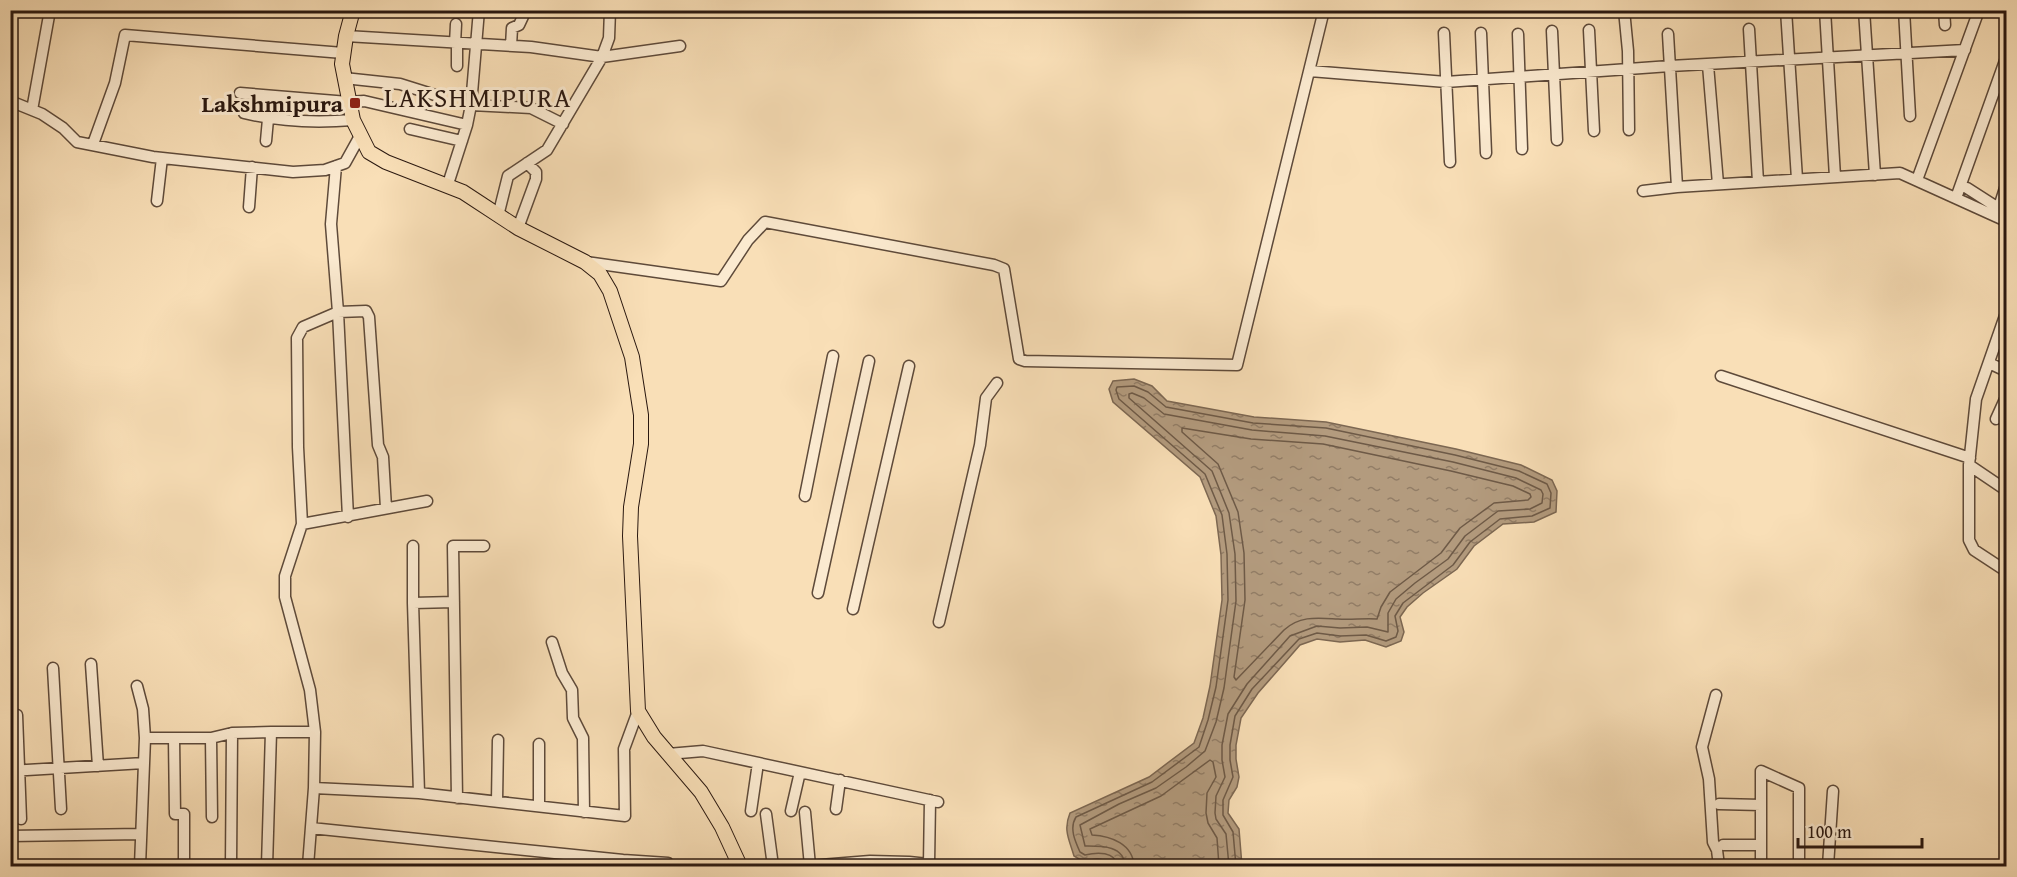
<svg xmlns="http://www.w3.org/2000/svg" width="2017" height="877" font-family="'Gentium Book Plus',serif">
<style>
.water{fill:url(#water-ripples);stroke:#7c6752;stroke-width:1.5}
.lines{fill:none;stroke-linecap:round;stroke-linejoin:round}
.shore{stroke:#6e5a47;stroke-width:1.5}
.minor-casing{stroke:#5e4a3a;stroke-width:13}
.major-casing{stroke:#2a1810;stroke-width:16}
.minor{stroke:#fbead0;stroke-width:10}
.major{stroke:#f9dfb7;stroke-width:14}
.poi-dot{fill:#8f2418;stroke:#fbead0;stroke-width:2}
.labels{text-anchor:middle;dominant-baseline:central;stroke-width:6;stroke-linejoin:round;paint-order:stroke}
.poi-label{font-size:24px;font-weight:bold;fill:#2a1810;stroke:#fbead0;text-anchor:end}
.quarter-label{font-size:27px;letter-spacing:1.5px;fill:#2a1810;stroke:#fbead0}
</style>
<defs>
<pattern id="water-ripples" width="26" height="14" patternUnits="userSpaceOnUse" patternTransform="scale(1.5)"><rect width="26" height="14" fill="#b39b7e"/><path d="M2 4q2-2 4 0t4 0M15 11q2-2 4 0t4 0" fill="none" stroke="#927d66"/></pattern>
</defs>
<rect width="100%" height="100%" fill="#f9dfb7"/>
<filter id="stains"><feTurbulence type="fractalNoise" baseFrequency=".00333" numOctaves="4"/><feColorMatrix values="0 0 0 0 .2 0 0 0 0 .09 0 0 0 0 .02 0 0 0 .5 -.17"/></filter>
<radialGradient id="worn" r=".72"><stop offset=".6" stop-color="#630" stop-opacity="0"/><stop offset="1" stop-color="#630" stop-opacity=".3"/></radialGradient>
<path class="water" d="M1134,379L1152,386L1167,401L1254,417L1326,422L1456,449L1521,465L1552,480L1557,491L1556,512L1534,522L1503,524L1474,546L1457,569L1423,593L1407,607L1400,617L1404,632L1401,641L1386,647L1365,640L1340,642L1317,639L1300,645L1258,693L1241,718L1236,745V759L1239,777L1237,787L1229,800L1228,813L1239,829L1242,866H1114C1105,857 1095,858 1084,862L1074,856C1069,839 1063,830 1070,813L1149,777L1194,743L1203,718L1210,686L1222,600L1221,555L1216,516L1200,477L1113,402L1109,389L1113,381Z"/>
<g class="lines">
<path class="shore" d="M1182,428L1251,439L1323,444L1451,471L1513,486L1530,494L1531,497L1528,500L1494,503L1460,528L1441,553L1390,592L1381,607L1377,619C1364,618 1351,620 1338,619C1319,618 1300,615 1284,630L1236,680L1234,677L1245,600L1244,553L1238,512L1218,464L1182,432Z
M1118,866C1115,851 1097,852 1085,855L1080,852C1075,841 1069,828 1076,817L1152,782L1199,747L1208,720L1216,687L1228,600L1227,554L1222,515L1205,474L1119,399L1116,390L1117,387L1134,386L1148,392L1166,407L1253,423L1326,428L1455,455L1519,471L1547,484L1551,493L1550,508L1532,516L1500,519L1470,542L1453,565L1403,603L1395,616L1398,631L1396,637L1386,641L1366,635L1340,636L1317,633L1299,639L1252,689L1235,716L1230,745V760L1233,777L1223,800V815L1233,832L1236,866
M1125,866C1124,845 1101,846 1085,846L1080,825L1119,804L1156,788L1186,767L1205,751L1216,722L1224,688L1236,601L1235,554L1229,513L1212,471L1129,398V394L1132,393L1144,398L1164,414L1252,430L1325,436L1453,462L1516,478L1541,490L1543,494L1542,503L1530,509L1498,511L1465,536L1448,559L1415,583L1396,599L1388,613V632L1367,627L1340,628L1317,626L1290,636L1247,684L1228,714L1222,745V760L1225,777L1216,796L1215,813L1216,819L1226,834L1229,866
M1134,866C1133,844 1111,836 1092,835L1090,829L1161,796L1210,760L1213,762L1216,777L1207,793L1206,813L1208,823L1217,838L1219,866"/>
<defs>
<path id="minor" d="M1624,10L1628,51L1629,130
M1786,10L1797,179
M1825,10L1835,177
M1864,10L1875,175
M1904,10L1910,116
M1944,10L1945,25
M1749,29L1758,182
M1589,30L1594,131
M1552,31L1557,140
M1444,33L1450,162
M1481,33L1486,153
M1518,34L1522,149
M1668,34L1677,187
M346,36L531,47L602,57L680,46
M455,44L456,24
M457,44V66
M511,46L512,28L519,25L526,10
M1708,65L1718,184
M1310,71L1446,82L1670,66L1965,50
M344,78L400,84L435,95
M240,93L348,102L364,101L467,125
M10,101L42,114L63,128L77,142L153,157L293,172L325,170L345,163L360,136
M471,105L531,108L563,124
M32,110L50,10
M244,113C281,122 315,123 353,120
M410,129L462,141
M266,141L268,119
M93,144L115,83L125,35L343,53
M1917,180L1979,10
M448,184L467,125L471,105L479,10
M1967,188L2006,213
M1643,191L1677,187L1900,173L2006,221
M1956,198L2006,58
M157,201L162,158
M249,207L252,167
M1999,207L2006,185
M498,216L508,176L547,150L602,57L609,38L610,10
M518,228L536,179V172L527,163
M586,262L721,281L748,240L765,222L994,265L1004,269L1019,359L1025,361L1237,365L1324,10
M2006,313L1976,399L1969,465V540L1974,550L2006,571
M1989,363L2006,371
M1721,376L1970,458
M1996,419L2006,397
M1969,465L2006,490
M805,496L833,356
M348,517L338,312L366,311L369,317L378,445L383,457L386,508
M302,524L427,501
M413,546V603L419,793
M818,593L869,361
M413,603L454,602
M853,609L909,366
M939,622L980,445L986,398L997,383
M552,642L562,673L572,690L573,718L583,738L584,812
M91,664L98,766
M53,668L61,809
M137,686L143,709L145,738
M1716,695L1702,747L1709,779L1713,842L1717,850L1719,866
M17,715L21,819
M174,738L175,814H184V866
M211,738L212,817
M539,744V806
M668,754L703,751L938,802
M10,771L144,763
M314,788L419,793L625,816L624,749L638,711
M457,798L453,546H484
M497,801L498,740
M1719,804L1761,805
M836,809L840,780
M751,811L758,763
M791,811L800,772
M805,812L810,866
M766,814L773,866
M311,828L623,860L668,863L670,866
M10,836L141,834
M1723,845H1761
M929,864L930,800
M140,866L145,738H211L232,733L271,732H315L310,690L285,597V576L302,524L298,447L297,338L303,327L338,312L331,224L336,166
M231,866L232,733
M267,866L271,732
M308,866L314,788L315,732
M808,866L870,861L909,862L947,866
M1761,866V771L1799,788V866
M1828,866L1833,791"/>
<path id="major" d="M353,10L346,36L342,64L353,120L369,152L386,162L463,192L518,228L585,262L600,274L610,291L632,357L641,415V444L631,507L630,536L638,711L654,737L701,792L722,827L740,866"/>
</defs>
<use href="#minor" class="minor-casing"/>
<use href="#major" class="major-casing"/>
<use href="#minor" class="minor"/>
<use href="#major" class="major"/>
</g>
<rect class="poi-dot" x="349" y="97" width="12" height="12" rx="3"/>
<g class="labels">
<g class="poi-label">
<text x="343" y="103">Lakshmipura</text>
</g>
<g class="quarter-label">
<text x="478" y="97">LAKSHMIPURA</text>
</g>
</g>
<rect width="2017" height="877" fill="none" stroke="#f9dfb7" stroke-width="36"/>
<rect x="12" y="12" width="1993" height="853" fill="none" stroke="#2a1810" stroke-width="3"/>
<rect x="18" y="18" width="1981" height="841" fill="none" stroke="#2a1810" stroke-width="1.5"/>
<path d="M1798 838v9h124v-9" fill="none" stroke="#2a1810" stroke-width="3"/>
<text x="1807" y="838" font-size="18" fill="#2a1810" stroke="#fbead0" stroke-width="4.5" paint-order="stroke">100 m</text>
<rect width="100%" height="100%" filter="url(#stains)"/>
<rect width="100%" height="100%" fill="url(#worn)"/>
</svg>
